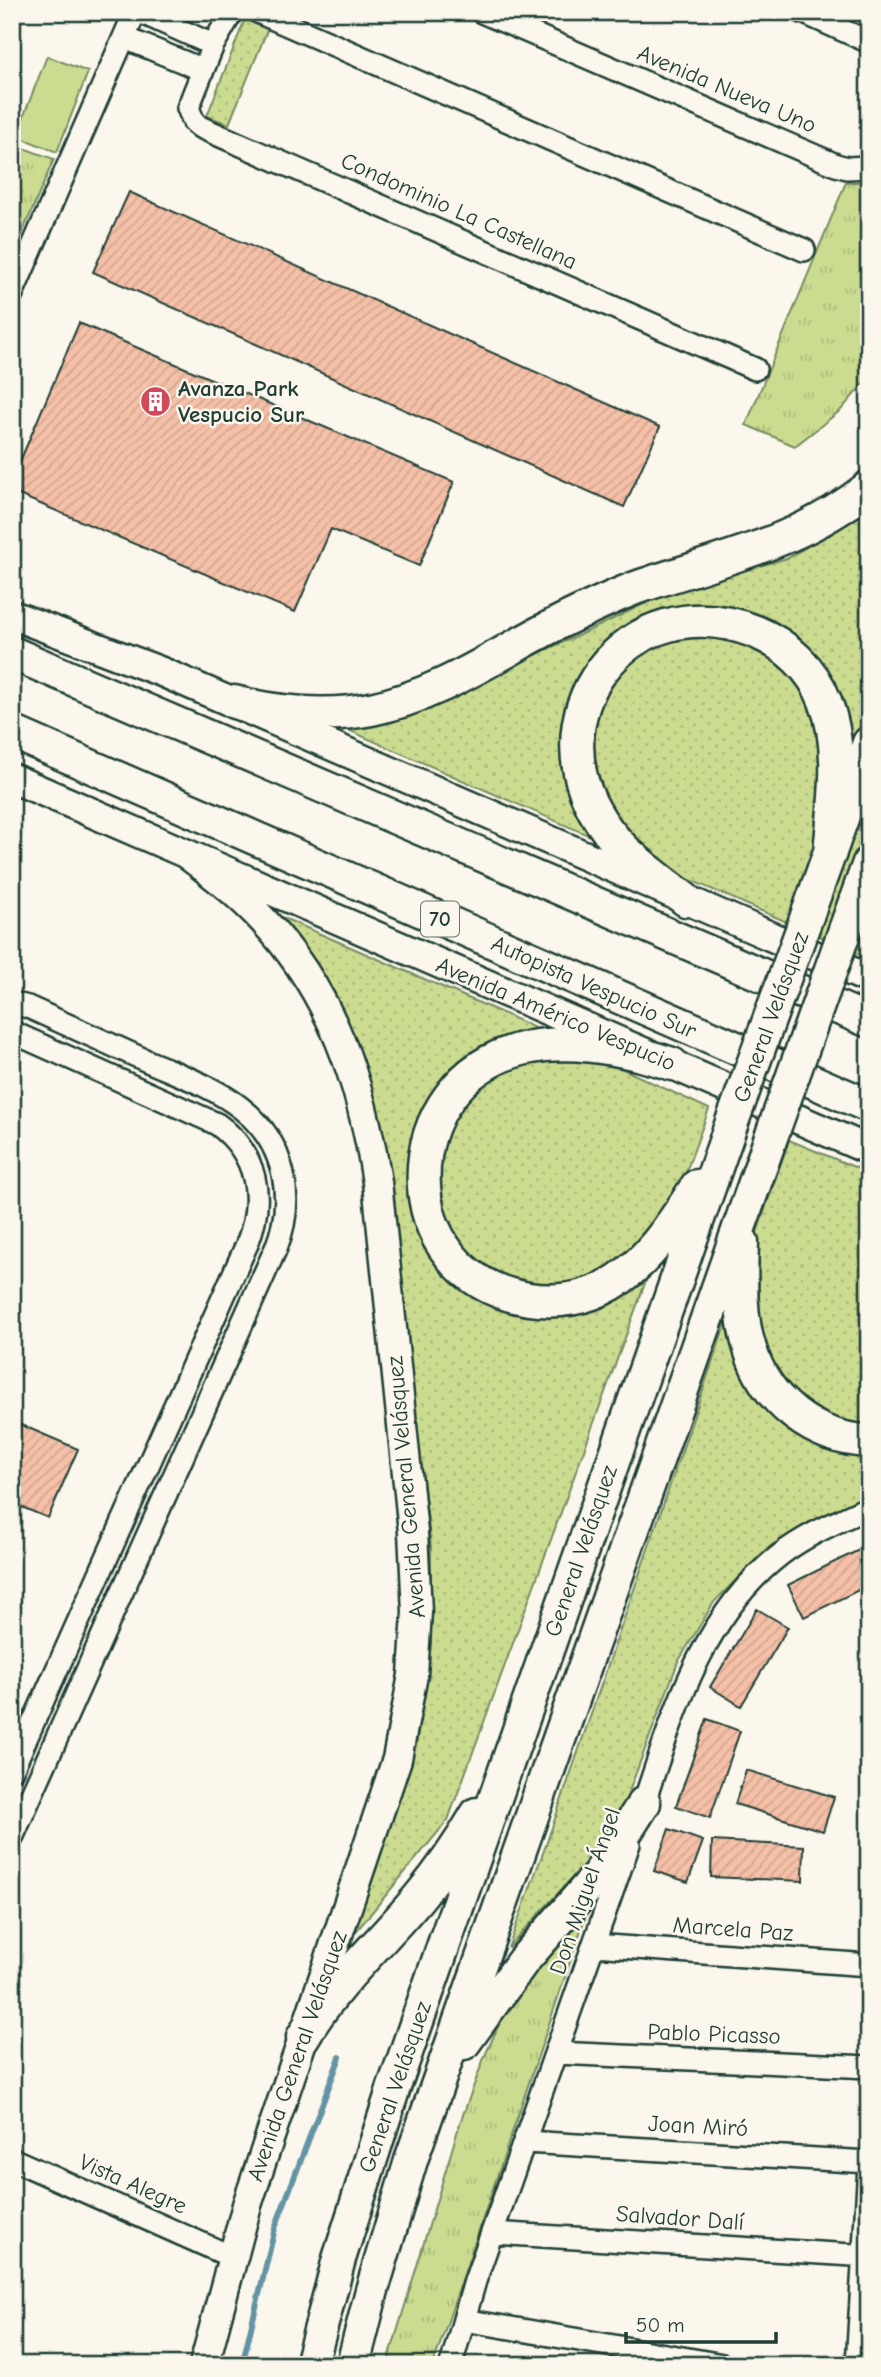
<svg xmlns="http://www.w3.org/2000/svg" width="881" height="2377" font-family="'Comic Neue',sans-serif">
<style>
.grass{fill:url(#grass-dots);stroke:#758c62;stroke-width:2}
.park{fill:url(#park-tufts);stroke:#758c62;stroke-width:2}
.garden{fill:#cbdc90;stroke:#758c62;stroke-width:2}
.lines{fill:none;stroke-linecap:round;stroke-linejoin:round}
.stream{stroke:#6394a5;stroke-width:6}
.building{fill:url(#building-hatch);stroke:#1f3d34;stroke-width:2}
.minor-casing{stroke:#1f3d34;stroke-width:26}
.major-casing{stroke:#1f3d34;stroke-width:33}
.highway-casing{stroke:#1f3d34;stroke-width:37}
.minor{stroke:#fbf7ec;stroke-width:21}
.major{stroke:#fbf7ec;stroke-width:28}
.highway{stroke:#fbf7ec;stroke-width:32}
.highway-bridge-casing{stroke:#1f3d34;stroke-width:37;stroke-linecap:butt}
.highway-bridge{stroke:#fbf7ec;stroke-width:32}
.labels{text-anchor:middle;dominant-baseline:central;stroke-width:5;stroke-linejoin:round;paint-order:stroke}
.shield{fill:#fbf7ec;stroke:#61756b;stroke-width:2}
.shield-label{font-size:21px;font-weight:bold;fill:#1f3d34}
.street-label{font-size:23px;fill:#1f3d34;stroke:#fbf7ec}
.poi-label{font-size:23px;font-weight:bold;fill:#1f3d34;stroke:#fbf7ec;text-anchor:start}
</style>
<defs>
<pattern id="grass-dots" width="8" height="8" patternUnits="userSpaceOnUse" patternTransform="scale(1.75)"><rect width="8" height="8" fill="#cbdc90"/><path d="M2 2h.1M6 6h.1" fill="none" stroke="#aebe7d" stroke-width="1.8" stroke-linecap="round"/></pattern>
<pattern id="park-tufts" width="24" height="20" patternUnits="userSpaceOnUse" patternTransform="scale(1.75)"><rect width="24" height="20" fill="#cbdc90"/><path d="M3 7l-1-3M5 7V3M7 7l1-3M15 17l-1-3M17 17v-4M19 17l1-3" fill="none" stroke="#aebe7d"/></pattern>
<pattern id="building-hatch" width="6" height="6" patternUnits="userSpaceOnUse" patternTransform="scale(1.75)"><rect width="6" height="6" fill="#f5c0a7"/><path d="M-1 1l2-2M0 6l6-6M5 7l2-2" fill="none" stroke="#d2a690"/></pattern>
</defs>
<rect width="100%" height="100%" fill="#fbf7ec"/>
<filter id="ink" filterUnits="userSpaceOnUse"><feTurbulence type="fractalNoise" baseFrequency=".0143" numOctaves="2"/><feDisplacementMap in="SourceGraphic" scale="14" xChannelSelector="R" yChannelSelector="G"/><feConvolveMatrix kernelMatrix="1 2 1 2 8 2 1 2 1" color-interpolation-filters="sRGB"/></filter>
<g filter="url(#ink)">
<path class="grass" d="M245,19L268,28L229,124L207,116Z
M869,509V958L339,726L444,696L588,631L673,590L788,558Z
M279,916L500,1012L709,1109L448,1820L344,1946L417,1740L431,1642V1546L380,1128L352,1040L322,971Z
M789,1140L869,1173V1495L768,1547L714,1602L678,1662L625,1802L599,1845L580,1869L508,1948L548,1839Z"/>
<path class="park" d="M12,144L54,159L12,257Z
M846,182H869V377L841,410L795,446L746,425Z
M585,1918L433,2365H387L460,2123L484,2058L504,2013L557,1937Z"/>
<path class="garden" d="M47,56L88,72L57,152L16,136Z"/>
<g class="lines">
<path class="stream" d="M242,2365L275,2228L340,2057"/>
</g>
<path class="building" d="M129,192L660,427L624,507L93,272Z
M79,323L454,482L419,566L331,529L295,612L12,492V480Z
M12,1421L78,1449L48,1518L12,1503Z
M869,1545V1585L804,1617L788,1585Z
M757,1609L788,1627L741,1706L710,1687Z
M707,1719L740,1731L710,1818L676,1806Z
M746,1770L834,1797L823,1831L735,1804Z
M669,1829L703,1841L688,1882L654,1871Z
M712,1841L804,1846L803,1881L711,1877Z"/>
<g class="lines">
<defs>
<path id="minor" d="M140,12L213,45
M232,12L213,45L188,108L194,122L200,127L755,369
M258,12L804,250
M482,12L836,165L847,168L869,167
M802,12L869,42
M125,38L203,70
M12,294L135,12
M12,1003L28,1007C67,1025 106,1042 145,1060C177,1074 213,1086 241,1108C285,1142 296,1198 276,1248L12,1838
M12,1032L217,1124C258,1154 265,1199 247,1244L12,1770
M640,1814C672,1721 699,1618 780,1555C806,1535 839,1521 869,1507
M594,1945L869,1965
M556,2053L869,2067
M525,2142L869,2162
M12,2159L232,2257
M493,2233L869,2256
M464,2320L723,2365
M451,2365L475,2281L629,1844
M857,2365L869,2165"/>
<path id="major" d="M12,615L162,672L869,979
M12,778L869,1150
M185,853C212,873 239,894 262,919C332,992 362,1084 377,1182L413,1532L417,1612L413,1675L397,1759L247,2205L204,2365"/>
<path id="highway" d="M12,653L869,1021
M234,702C279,713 325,718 371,709C450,693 511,643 583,611C602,602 621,593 641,586C720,559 803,542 869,487
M12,732L869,1106
M686,900C659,878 628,858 607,830C524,720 627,580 756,632C787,645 813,669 825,701C844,748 834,804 830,853
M807,916L869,743
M845,930L869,863
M672,1064C626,1049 574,1038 526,1048C390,1078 388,1278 529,1299C615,1311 656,1250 697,1186
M742,1242C741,1277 739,1316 750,1349C766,1401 813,1439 869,1441
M303,2037C335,1983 379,1945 419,1897C441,1871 460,1843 477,1814
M464,2043L523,1961L599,1874L644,1803
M311,2365L339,2259L394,2087L732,1122
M353,2365L372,2290L412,2157L770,1140"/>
</defs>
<use href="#minor" class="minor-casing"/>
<use href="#major" class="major-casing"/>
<use href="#highway" class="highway-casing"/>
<use href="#minor" class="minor"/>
<use href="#major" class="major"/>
<use href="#highway" class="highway"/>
<defs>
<path id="highway-bridge" d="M732,1122L807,916
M770,1140L845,930"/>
</defs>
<use href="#highway-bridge" class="highway-bridge-casing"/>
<use href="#highway-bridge" class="highway-bridge"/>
</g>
</g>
<defs>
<symbol id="building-disc" viewBox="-11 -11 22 22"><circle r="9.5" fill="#d1495b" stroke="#fbf7ec"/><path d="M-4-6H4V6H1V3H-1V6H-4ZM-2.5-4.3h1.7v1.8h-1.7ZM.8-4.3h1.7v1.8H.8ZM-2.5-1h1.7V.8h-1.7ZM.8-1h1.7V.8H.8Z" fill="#fff"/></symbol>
</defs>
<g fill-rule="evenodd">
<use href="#building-disc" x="138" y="384" width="35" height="35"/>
</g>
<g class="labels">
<rect class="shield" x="421" y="901.5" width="38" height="35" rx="5"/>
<g class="shield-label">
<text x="440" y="919">70</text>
</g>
<g class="street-label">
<text transform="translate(727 89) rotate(23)">Avenida Nueva Uno</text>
<text transform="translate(459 211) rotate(24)">Condominio La Castellana</text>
<text transform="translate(594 987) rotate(24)">Autopista Vespucio Sur</text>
<text transform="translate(556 1014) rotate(23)">Avenida Américo Vespucio</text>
<text transform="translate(771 1017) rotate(-70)">General Velásquez</text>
<text transform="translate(406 1487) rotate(-95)">Avenida General Velásquez</text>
<text transform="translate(581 1551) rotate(-71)">General Velásquez</text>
<text transform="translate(585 1891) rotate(-71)">Don Miguel Ángel</text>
<text transform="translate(733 1929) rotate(4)">Marcela Paz</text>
<text transform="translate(714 2034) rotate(2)">Pablo Picasso</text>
<text transform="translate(297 2056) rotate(-71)">Avenida General Velásquez</text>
<text transform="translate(395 2087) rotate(-71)">General Velásquez</text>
<text transform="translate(698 2126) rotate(3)">Joan Miró</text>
<text transform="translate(133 2184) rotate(24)">Vista Alegre</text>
<text transform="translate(680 2218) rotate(4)">Salvador Dalí</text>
</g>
<g class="poi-label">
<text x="178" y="388">Avanza Park<tspan x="178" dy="26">Vespucio Sur</tspan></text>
</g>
</g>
<rect width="881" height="2377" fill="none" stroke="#fbf7ec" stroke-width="42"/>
<rect x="21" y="21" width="839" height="2335" fill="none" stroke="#1f3d34" stroke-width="2.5" filter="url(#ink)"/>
<path d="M626 2332v10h150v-10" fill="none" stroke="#1f3d34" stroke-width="3.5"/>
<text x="636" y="2332" font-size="21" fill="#1f3d34" stroke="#fbf7ec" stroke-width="5" paint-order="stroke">50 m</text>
</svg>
